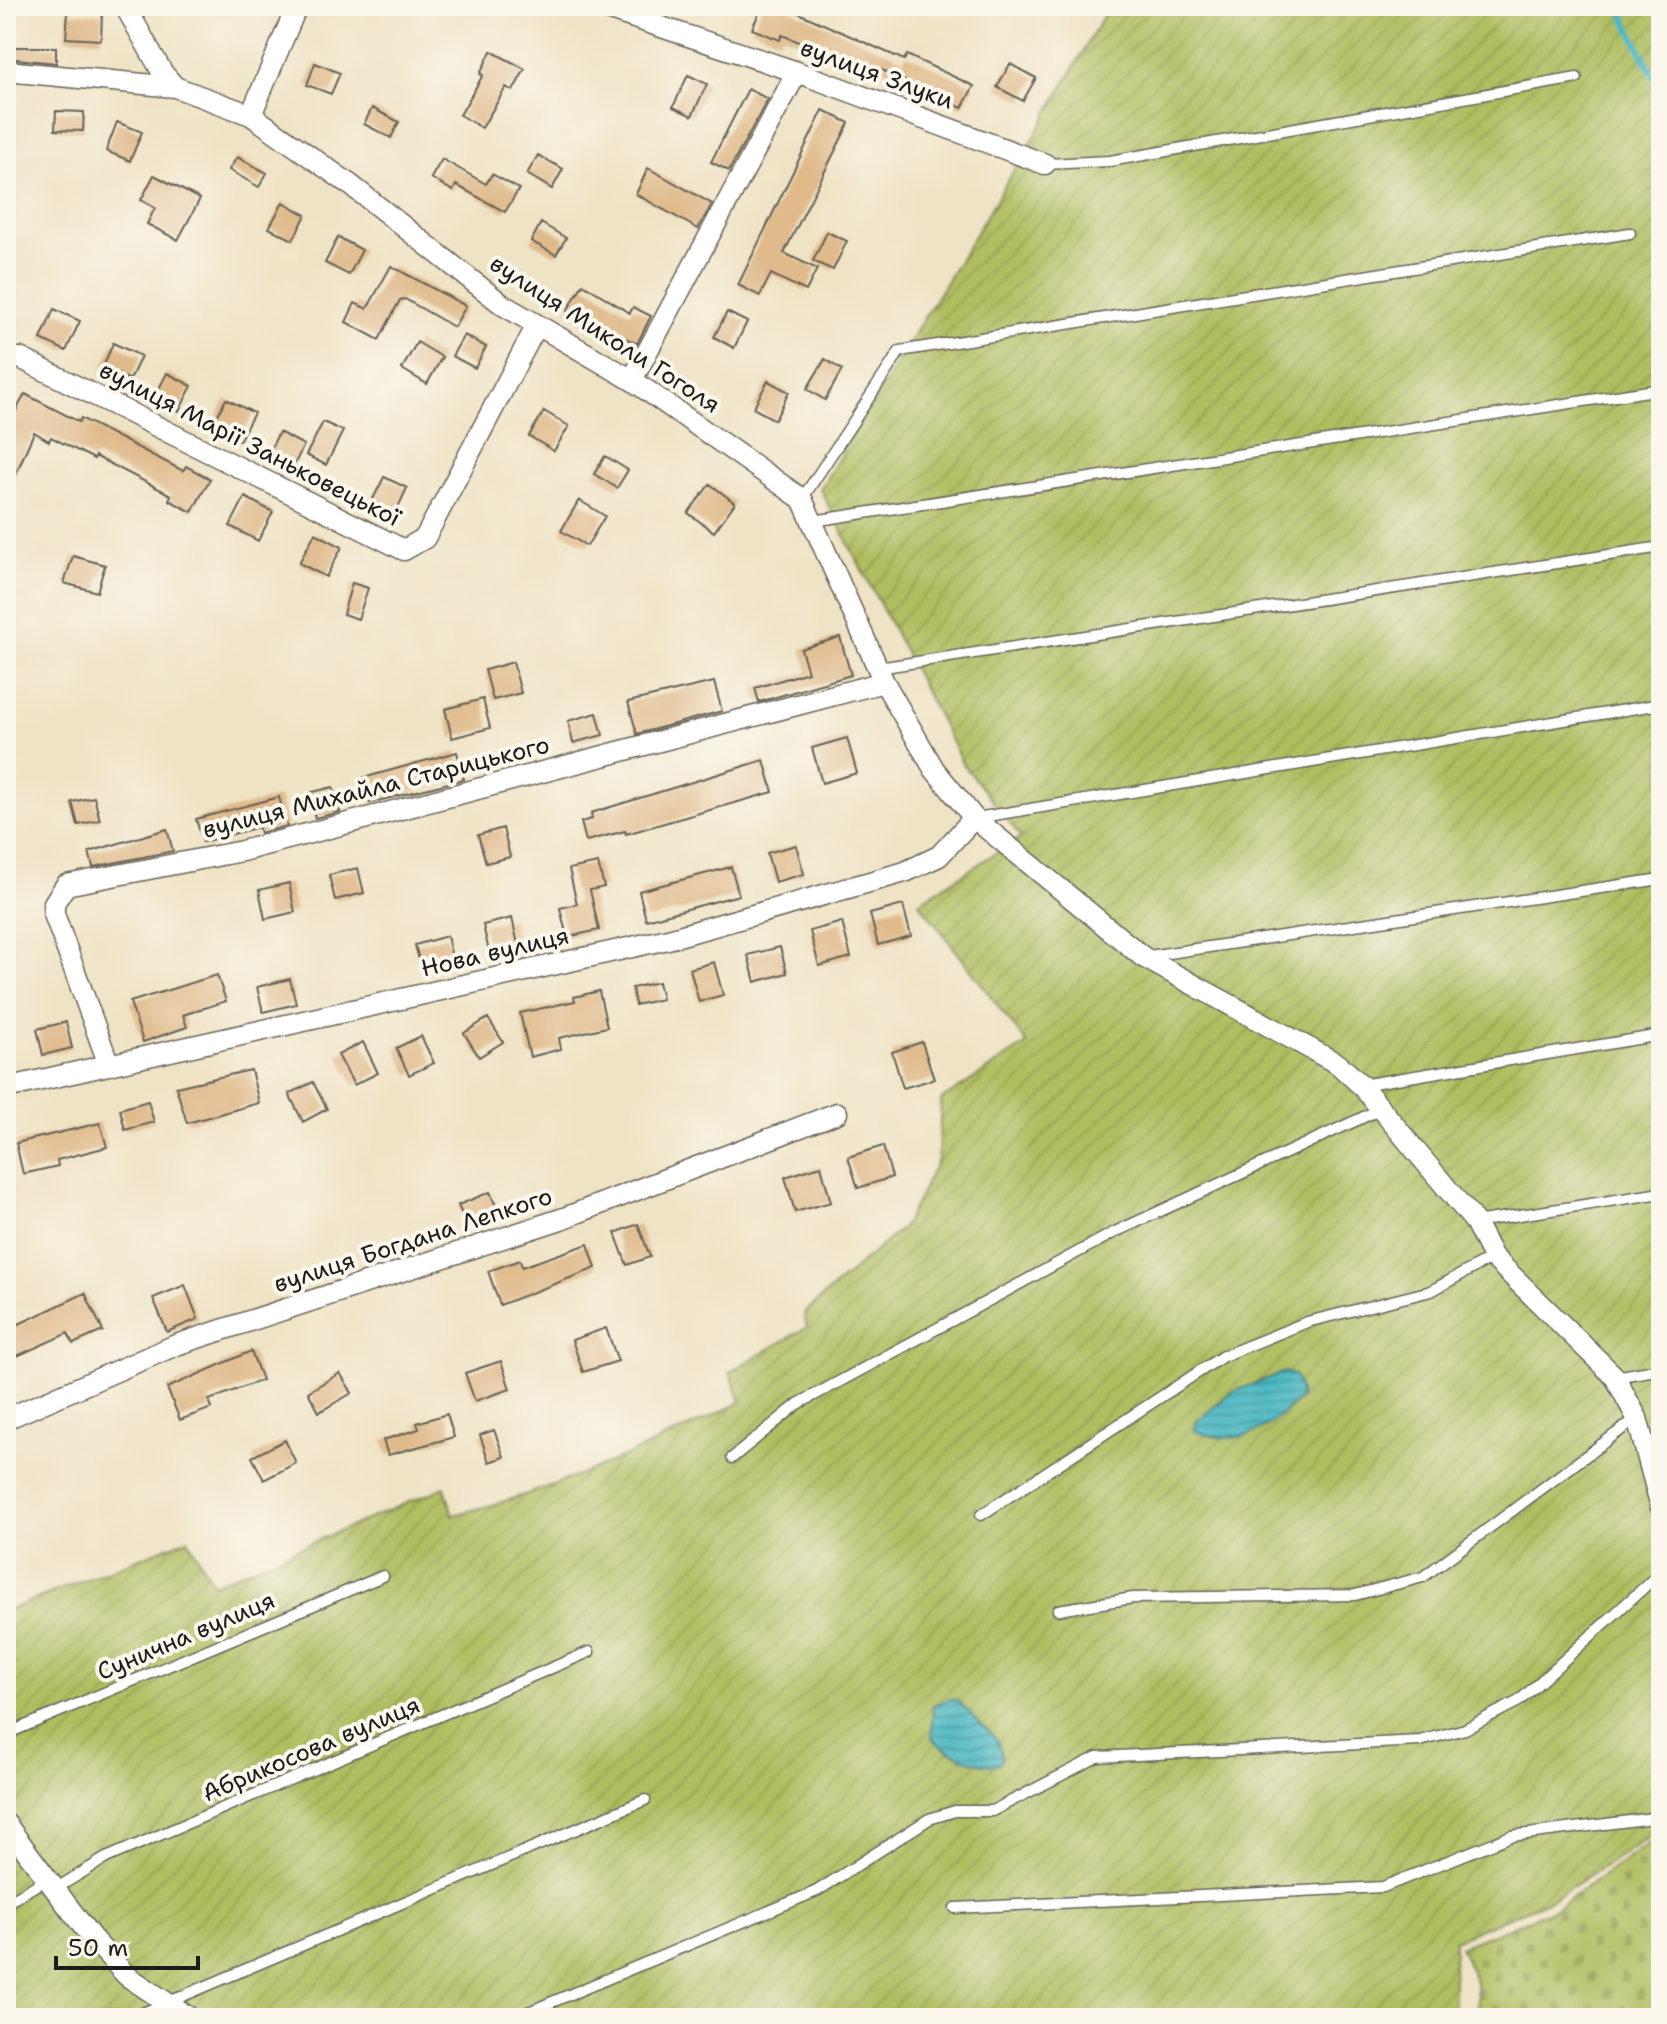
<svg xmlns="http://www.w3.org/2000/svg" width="1667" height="2024" font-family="'Shantell Sans',sans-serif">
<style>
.cemetery{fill:url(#cemetery-stones);stroke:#666d3e;stroke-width:2}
.garden{fill:url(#garden-furrows);stroke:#666d3e;stroke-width:2}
.water{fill:url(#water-rules);stroke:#326a70;stroke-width:2}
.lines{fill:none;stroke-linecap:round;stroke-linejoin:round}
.stream{stroke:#49b7c3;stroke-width:6}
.building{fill:#e0ba8b}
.service-casing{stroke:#666257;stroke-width:13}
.minor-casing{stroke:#666257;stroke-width:23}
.service{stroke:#fff;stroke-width:10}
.minor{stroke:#fff;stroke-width:20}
.labels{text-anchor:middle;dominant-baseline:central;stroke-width:8;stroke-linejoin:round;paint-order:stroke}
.street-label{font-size:24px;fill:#1c1c1c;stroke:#fbf7ec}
</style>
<defs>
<pattern id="cemetery-stones" width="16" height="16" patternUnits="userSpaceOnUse" patternTransform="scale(2)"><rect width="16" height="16" fill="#afbe60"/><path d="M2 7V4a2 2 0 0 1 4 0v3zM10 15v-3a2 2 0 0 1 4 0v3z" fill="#96a353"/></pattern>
<pattern id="garden-furrows" width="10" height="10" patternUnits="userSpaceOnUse" patternTransform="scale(2)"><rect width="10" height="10" fill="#afbe60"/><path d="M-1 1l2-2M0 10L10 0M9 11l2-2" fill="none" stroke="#96a353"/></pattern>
<pattern id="water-rules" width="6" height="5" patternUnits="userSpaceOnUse" patternTransform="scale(2)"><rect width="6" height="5" fill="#49b7c3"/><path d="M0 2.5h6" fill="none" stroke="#3c949e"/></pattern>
</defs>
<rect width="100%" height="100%" fill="#fbf7ec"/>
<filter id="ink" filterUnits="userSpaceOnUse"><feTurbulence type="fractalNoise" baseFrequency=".0125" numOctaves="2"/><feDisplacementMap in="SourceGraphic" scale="16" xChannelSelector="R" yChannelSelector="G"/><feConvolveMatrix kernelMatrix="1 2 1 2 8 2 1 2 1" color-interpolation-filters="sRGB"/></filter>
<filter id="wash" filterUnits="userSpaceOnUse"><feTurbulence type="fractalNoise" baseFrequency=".006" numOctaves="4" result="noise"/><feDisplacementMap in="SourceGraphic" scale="32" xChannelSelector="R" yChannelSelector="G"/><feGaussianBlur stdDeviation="1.8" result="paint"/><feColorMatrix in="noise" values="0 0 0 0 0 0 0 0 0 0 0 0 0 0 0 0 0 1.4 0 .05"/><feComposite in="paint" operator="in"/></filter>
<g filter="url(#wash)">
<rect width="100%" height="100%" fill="#efe3c5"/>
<path class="cemetery" d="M1661,1835V2018H1478L1476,1982L1460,1947L1555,1909Z"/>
<path class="garden" d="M1109,6H1661V1830L1552,1899L1454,1940V2018H6V1611L188,1539L213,1584L445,1487L453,1515C553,1492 650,1447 741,1402L730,1372L807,1327L804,1313L904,1226L938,1160L941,1100L1027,1044L919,902L1021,837L963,764L820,489L1036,134Z"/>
<path class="water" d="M1284,1372L1296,1376L1301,1397C1266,1430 1244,1449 1195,1431L1196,1422L1230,1393Z
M950,1699L957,1700L997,1740L1002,1758L1000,1763C982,1770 945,1751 932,1738L933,1705Z"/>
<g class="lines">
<path class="stream" d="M1619,6L1661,92"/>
</g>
<g id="blocks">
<path class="building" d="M762,6H783L904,60L907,55L974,86L962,108L876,67L874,72L782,35L780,40L752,29Z
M68,12L102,14L101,40L66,38Z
M6,47H56V63L6,58Z
M491,51L525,69L513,91L506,87L482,128L460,115L483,75L480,74Z
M315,63L340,73L331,94L307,85Z
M1010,64L1036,78L1023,101L997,87Z
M688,75L707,84L692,116L673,107Z
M748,89L768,99L729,171L711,162Z
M372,108L399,122L391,138L364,124Z
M823,110L849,123L784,253L817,269L806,291L771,274L760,296L738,285Z
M56,111L84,112L83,131L55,130Z
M117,122L142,132L130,161L106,151Z
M538,155L563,169L552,189L527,174Z
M237,157L267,173L259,187L229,170Z
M442,159L486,184L492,174L519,189L505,212L456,185L453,191L431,178Z
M648,168L712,204L698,229L636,194Z
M154,175L200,199L178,240L147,224L155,208L141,200Z
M283,202L306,215L293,240L269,228Z
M541,223L566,238L556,255L531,241Z
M827,232L847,241L833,270L813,261Z
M338,237L362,250L349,275L325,263Z
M391,266L466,306L454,327L405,299L400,300L379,340L346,322L355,303L367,309Z
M583,284L630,313L633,307L651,316L637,344L601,325L598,329L567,311Z
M54,309L80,321L66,351L41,339Z
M727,312L747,322L734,348L714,337Z
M464,335L486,347L475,368L452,356Z
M417,342L442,357L427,384L402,369Z
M113,343L141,356L130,380L103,367Z
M825,359L842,370L825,400L807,389Z
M167,373L192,386L179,411L154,398Z
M768,381L789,392L775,420L753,408Z
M25,394L79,422L81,418L183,471L186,466L210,479L192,512L169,500L171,495L95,456L94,459L51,437L49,441L34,432L6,497V441L14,422L11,420Z
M226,399L254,413L239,441L212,426Z
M544,411L569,426L554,451L529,436Z
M323,422L343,431L326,465L306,455Z
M279,432L304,445L291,471L266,458Z
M605,456L628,470L617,488L594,474Z
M384,477L407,488L394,516L377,508L378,503L372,501Z
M710,484L735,503L714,532L688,513Z
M245,497L273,512L258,541L230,526Z
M579,500L605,516L587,546L561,531Z
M315,533L342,547L326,577L299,563Z
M73,556L105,565L97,592L64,583Z
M352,583L368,588L358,619L343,614Z
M840,637L851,675L759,702L755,688L808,672L801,649Z
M513,662L521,693L493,700L485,670Z
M714,682L722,711L637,734L628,702Z
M483,699L490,728L452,738L445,709Z
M597,713L603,735L573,743L568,721Z
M847,738L857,773L822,783L812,748Z
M457,752L464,779L370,803L363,778Z
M764,760L773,792L626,834L625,831L586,841L581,822L592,819L591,813Z
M333,787L340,812L315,818L309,793Z
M94,797L100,820L78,825L72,802Z
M279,797L287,826L260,833L259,827L203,842L196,819Z
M503,828L510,857L486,863L478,835Z
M167,829L173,851L93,867L89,852Z
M796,845L804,874L775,882L767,853Z
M598,863L604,887L590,890L599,930L567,937L560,908L577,904L569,869Z
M731,867L739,895L646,920L639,891Z
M358,868L364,893L335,900L329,875Z
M289,883L295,912L265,919L259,890Z
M903,905L911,936L878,945L870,914Z
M512,918L519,949L490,956L483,925Z
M842,922L851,957L819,966L810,931Z
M447,936L454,966L423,974L415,945Z
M780,947L787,973L755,982L748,955Z
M714,962L723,995L699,1002L690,969Z
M217,975L226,1001L183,1015L187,1027L143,1042L130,1002Z
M290,979L296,1004L263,1012L257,987Z
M658,982L662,999L635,1005L632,988Z
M599,991L607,1027L559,1038L561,1049L530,1057L520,1013L575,1001L574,997Z
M488,1018L503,1042L479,1057L464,1033Z
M66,1022L72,1048L43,1055L37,1029Z
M421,1036L434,1063L409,1075L396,1048Z
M363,1042L378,1073L354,1085L338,1055Z
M922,1042L934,1079L903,1088L892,1052Z
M251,1070L259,1103L187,1123L176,1087Z
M313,1082L327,1109L303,1122L289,1094Z
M148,1101L154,1122L125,1130L120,1109Z
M100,1123L107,1147L57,1160L58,1166L23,1174L16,1143Z
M883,1146L892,1177L858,1188L848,1157Z
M821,1166L831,1202L795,1212L785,1177Z
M490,1192L498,1211L466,1224L458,1205Z
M638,1224L650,1257L627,1265L615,1233Z
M588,1244L596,1268L500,1305L488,1271L520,1260L522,1267Z
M185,1285L198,1319L167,1332L153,1298Z
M85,1293L103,1331L73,1344L68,1333L6,1361V1330Z
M606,1328L618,1361L583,1372L572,1340Z
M251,1351L262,1380L209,1400L212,1408L180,1420L167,1388Z
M501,1361L510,1389L475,1401L465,1373Z
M340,1373L352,1393L319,1412L308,1392Z
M447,1414L454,1437L388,1455L383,1440L419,1429L417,1423Z
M494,1430L504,1457L489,1462L480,1435Z
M285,1440L296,1463L264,1480L252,1457Z"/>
</g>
</g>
<g filter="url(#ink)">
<use href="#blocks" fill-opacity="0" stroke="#666257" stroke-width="2"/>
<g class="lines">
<defs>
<path id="service" d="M1045,164L1110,161L1577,78
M802,499L900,351L1630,233
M813,521L1661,389
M878,668L1661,547
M976,818L1661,704
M1149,956L1661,879
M1361,1085L1661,1035
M1475,1222L1661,1193
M1615,1377L1661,1369
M732,1458L798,1404L1115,1232L1381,1109
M981,1515L1223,1356L1307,1322L1431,1291L1493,1257
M1058,1610L1133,1598L1355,1595L1423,1577L1637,1418
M6,1734L383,1576
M55,1889L106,1858L589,1652
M6,1903L45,1880
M955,1908L1383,1887L1511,1836L1661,1817
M131,2018L645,1800
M514,2018L817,1891L929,1819L955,1811H992L1097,1757L1420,1741L1465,1729L1519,1701L1661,1572"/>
<path id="minor" d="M125,6L162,72L175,87
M598,6L797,72L1045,164
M6,71L175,87L251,115L352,186L503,305L632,380L802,499L884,682L934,769L974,818L1143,957L1338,1064L1361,1085L1475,1222L1493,1257L1615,1377L1637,1418L1661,1507
M251,115L297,6
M6,359L20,358L404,550L425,538L537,325
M632,380L797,72
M109,1065L54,914V903L66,885L242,851L884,682
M6,1088L668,939L905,872L939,856L974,818
M6,1419L176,1345L564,1218L837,1113
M6,1824L91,1937L127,1976L190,2018"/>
</defs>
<use href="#service" class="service-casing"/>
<use href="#minor" class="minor-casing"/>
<use href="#service" class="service"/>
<use href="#minor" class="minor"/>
</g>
</g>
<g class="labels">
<g class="street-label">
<text transform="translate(877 74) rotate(20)">вулиця Злуки</text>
<text transform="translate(605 334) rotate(33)">вулиця Миколи Гоголя</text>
<text transform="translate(250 444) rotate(27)">вулиця Марії Заньковецької</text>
<text transform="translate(376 787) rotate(-14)">вулиця Михайла Старицького</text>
<text transform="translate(495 952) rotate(-13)">Нова вулиця</text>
<text transform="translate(413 1240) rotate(-18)">вулиця Богдана Лепкого</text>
<text transform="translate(186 1636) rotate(-23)">Сунична вулиця</text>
<text transform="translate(311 1749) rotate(-23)">Абрикосова вулиця</text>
</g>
</g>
<rect width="1667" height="2024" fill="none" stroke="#fbf7ec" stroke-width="32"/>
<path d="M56 1956v12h142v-12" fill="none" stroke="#1c1c1c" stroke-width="4"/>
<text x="68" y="1956" font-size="24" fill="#1c1c1c" stroke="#fbf7ec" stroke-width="6" paint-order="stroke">50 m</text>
</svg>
